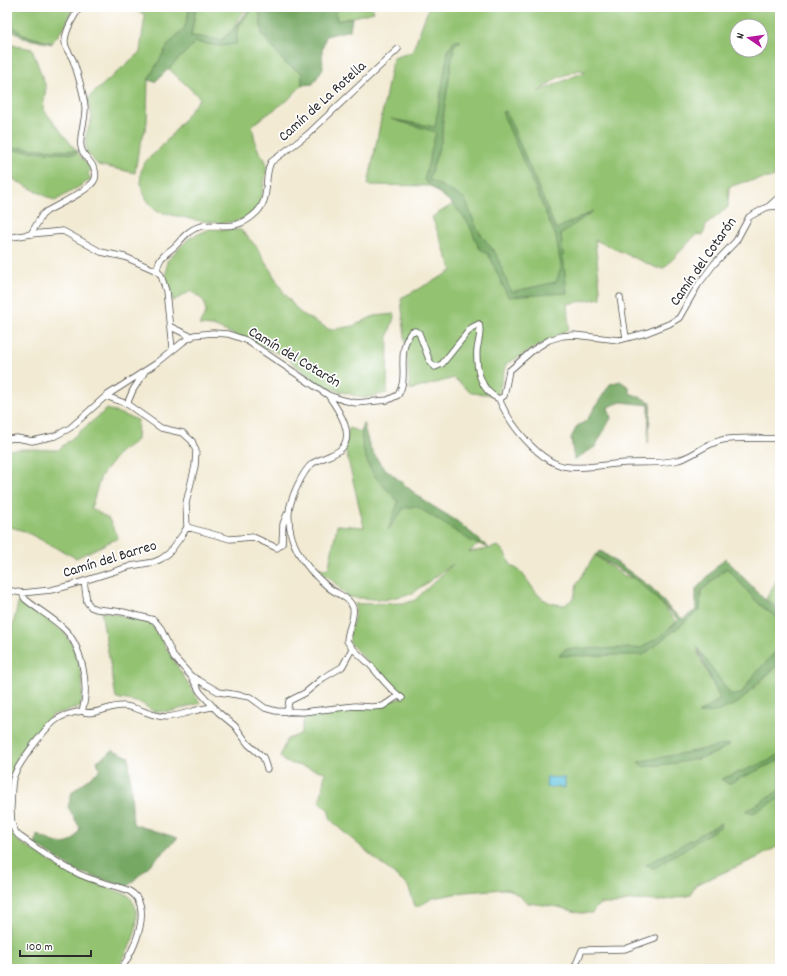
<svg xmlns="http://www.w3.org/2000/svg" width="787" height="976" font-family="Dekko,sans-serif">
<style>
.green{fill:#93c271;stroke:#5f764e;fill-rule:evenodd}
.forest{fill:#76a863;stroke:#506a47}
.water{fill:#63c6e1;stroke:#477886}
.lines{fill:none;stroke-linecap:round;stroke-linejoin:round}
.minor-casing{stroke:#494844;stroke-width:7}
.minor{stroke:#fff;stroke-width:5.5}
.labels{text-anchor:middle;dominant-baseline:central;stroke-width:3.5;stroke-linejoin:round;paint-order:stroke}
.street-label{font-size:15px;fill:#2b2b2b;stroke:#fff}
</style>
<rect width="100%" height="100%" fill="#fff"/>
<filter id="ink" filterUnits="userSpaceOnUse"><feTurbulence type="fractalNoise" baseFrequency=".025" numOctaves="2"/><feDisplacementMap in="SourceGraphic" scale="8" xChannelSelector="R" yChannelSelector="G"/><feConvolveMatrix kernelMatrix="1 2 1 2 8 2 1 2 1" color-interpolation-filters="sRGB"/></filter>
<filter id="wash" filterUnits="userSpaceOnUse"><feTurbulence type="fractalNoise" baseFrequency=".012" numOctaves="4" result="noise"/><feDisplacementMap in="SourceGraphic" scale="16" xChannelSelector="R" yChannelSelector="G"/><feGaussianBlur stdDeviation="0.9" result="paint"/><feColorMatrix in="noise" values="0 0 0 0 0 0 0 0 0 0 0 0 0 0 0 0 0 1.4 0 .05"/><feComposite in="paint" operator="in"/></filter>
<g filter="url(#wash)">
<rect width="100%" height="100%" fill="#f2ead3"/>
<path class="green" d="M7,7H73L66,24L52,43L23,35L7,21Z
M130,7H190L185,27L168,45L148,80L147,123L138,153L135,173L98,165L86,151V135L92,117L88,103L90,96L140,52L145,15Z
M196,7H250L241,14L233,30L221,40L191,36Z
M255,7H259L262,34L285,63L302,73V85L288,100L252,125C254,134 255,144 259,152C261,155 265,158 266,162C268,169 264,182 263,189C258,242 190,218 158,212C145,203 136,181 143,165C146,159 155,154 160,148C175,133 187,114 200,98L168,68L196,42L221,46L248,13Z
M335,7H372L374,12L337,21Z
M429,7H780V176L744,182L729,187L728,207L706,225L703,235L697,234L664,268H657L595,240L601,298L567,304L569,329L506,364L498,395L471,393L454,378L410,390L401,298L452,271L432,217L453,204L430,186L368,185L393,58L412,52ZM737,26H761V50H737ZM579,70L586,71L538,92L557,78Z
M7,44L32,49L46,87L43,109L91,169L88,174L91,179L87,182L55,201L7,176Z
M210,229L241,230L256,246L284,293L299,312L330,330L353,326L374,316L395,314L388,336L387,393L364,398L321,386L283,355L213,326L199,325L206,313L204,301L191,291L173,301L166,276L167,261L189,238Z
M107,409L138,420L137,440L119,453L101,476L91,508L109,519L118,538L76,558L24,531L7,526V450L26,449L58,450Z
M349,428L361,432L366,450L412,497L481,542L469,552L488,549L498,546C507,553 506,558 512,566C514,568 518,569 520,571C536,589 537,604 565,605L574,598L577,584L595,555L622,575L635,579L656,598L677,622L648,647L646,653L700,608L701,591L727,568L760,605L780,620V647L753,676L741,694L730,696L697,651L720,699L699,713L738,703L780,663V845L759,857L695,885L691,895L660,901L631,900L615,904H599L592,913H580L558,907L528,903L511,890L504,889L465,892L433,898L419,906H415L408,886L340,829L331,820L328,809L320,804L325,772L285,762L280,756L287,739L301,734L305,713L361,708L402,698L401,693L385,681L350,643C347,629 358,618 355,604L406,603L415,600L453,564L413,593L384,600L348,597L330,578L312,567L326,569L329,566L337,525L364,527L345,447Z
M780,574V609L766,599Z
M19,599C33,609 49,619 62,631C78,646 87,686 80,707L52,715L23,752L10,774L7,798L8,824L15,839L69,874L128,895C148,917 130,948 117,969H7V641H9Z
M101,611L150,622L200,703L173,711L154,712L141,703L116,698Z"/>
<path class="forest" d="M190,7H196L191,36L221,40L233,30L250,7H255L238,27L236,44L221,46L196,42L155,82L148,80L168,45L185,27Z
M259,7H335L337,21L352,18L350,30L326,36L322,50L323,68L313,84L302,85V73L285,63L262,34Z
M7,21L23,35L52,43V44L23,38L7,26Z
M455,40L461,41L454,45L443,119L442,139L429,179L465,199L477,229L496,254L511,292L556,282L561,267L556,237L502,112L506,111L556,229L593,211L561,234L567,293L508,297L489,255L479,248L469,224L453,204L424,180L436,132L391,119L435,127L448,51Z
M7,147L77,151L76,154L7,150Z
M620,381L629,387L630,393L651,402L648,443L649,405L621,402L608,407L611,418L595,447L574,460L571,438L577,426L586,421L610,384Z
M363,423L370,448L381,465L423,500L457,521L489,548L471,541L416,506L404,508L388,530L398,502C392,494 384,487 377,479C366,466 358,439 363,423Z
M601,551L652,588L671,610L683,619L696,610V589L725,558L763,598L780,611V620L760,605L727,568L701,591L700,610L643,655L559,656L565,649L641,648L662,635L679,620L638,581L595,555Z
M697,647L731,695L741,694L753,676L780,647V662L738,703L719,711L698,714L720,699Z
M730,744C708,762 672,763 644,767L638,762Z
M113,750L129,757L133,824L178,838L127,887L76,871L35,844L37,835C55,842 71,853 80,828L68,807L72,792L100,770L97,761Z
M780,754V760L728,784L721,779L766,762Z
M780,790V798L753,813L746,811Z
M721,823L720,827L654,868L646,865Z"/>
<path class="water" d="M547,777L565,778V788L546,787Z"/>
</g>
<g filter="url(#ink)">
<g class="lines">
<defs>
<path id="minor" d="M768,207L780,196
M31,234L42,215L47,211C57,205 91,190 95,179C99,165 83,159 81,147C79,134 86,120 85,107C84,95 77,71 73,60C70,53 64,48 65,40C66,29 74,16 80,7
M7,238L31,234L63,231L101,252L125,257L157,271L161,275L166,291L172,349
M157,271C158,258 165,255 174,247C179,243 183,236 189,232C211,215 230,239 257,212C271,198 263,178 271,162L307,135L398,49
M620,297L626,338
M171,327L192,337
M328,395C337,408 357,435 340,450C332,456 321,458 313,463C302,471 290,500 289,512C287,543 305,568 328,587C336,594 350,597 353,608C355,619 347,630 347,641C353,651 363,657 371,666C381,677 389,689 402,698
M106,396L127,404
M499,399L504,396L509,371L533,350L549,340L562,336L574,335L619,340L646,333L669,324L679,318L698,285L714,264L736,241L749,217L767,207L780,206
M499,399C509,423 540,465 569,467C587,469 608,464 626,463C641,462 664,464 678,460C695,456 702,445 722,440C741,436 761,440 780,438
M7,439L17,438L32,441L55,436L70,428L106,396L157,363L183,342L194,335L213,333L228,334L246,340L328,395L343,400L356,403L388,400L398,395C410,376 395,355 411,332L415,331L419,333L430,362L435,367L442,364L471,328L479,324C482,332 478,342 477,350C476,368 480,391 499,399
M187,527L230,539L253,537L277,548L282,544L283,524L287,514L289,513
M84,581L87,602L91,607L96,609L123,612L154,620L160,627L174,657L191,676L200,692L218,712L235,726L248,744L263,757L267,769
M7,590L22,593L51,590L68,586L131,566L154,562L161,559L169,553L183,534L187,527L186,503L195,466L196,451L192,441L183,433L161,428L127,404L133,390L144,373
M22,593L25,599C37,609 51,617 62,627C82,644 90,687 82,711C73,713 64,714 56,720C45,728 16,766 13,779C11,788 12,797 11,806C11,817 11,828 18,835C36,848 55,862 75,872C90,881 110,883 127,890C156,903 134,951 121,969
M193,677L219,692L250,697L265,708L276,711L303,712L355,706L372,707L383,706L398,696
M82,711C91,717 109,706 121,706C137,705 149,717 166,717C182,716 198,708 214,707
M287,712L289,701L305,693L323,678L342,667L352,649
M574,969L582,950L625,949L655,938"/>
</defs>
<use href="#minor" class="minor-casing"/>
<use href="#minor" class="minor"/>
</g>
</g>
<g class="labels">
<g class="street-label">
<text transform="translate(323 102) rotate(-42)">Camín de La Rotella</text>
<text transform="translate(704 262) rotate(-55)">Camín del Cotarón</text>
<text transform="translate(294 358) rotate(31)">Camín del Cotarón</text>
<text transform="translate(110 560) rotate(-17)">Camín del Barreo</text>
</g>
</g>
<rect width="787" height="976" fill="none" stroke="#fff" stroke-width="24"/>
<g transform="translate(749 38) rotate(283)"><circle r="19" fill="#ffffff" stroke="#aaaaaa"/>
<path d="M0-3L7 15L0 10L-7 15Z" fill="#b5179e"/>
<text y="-6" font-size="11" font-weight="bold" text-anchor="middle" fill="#2b2b2b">N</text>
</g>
<path d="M20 950v6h71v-6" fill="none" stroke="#2b2b2b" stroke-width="2"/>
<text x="26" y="950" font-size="12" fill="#2b2b2b" stroke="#ffffff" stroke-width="3" paint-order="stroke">100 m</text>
</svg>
